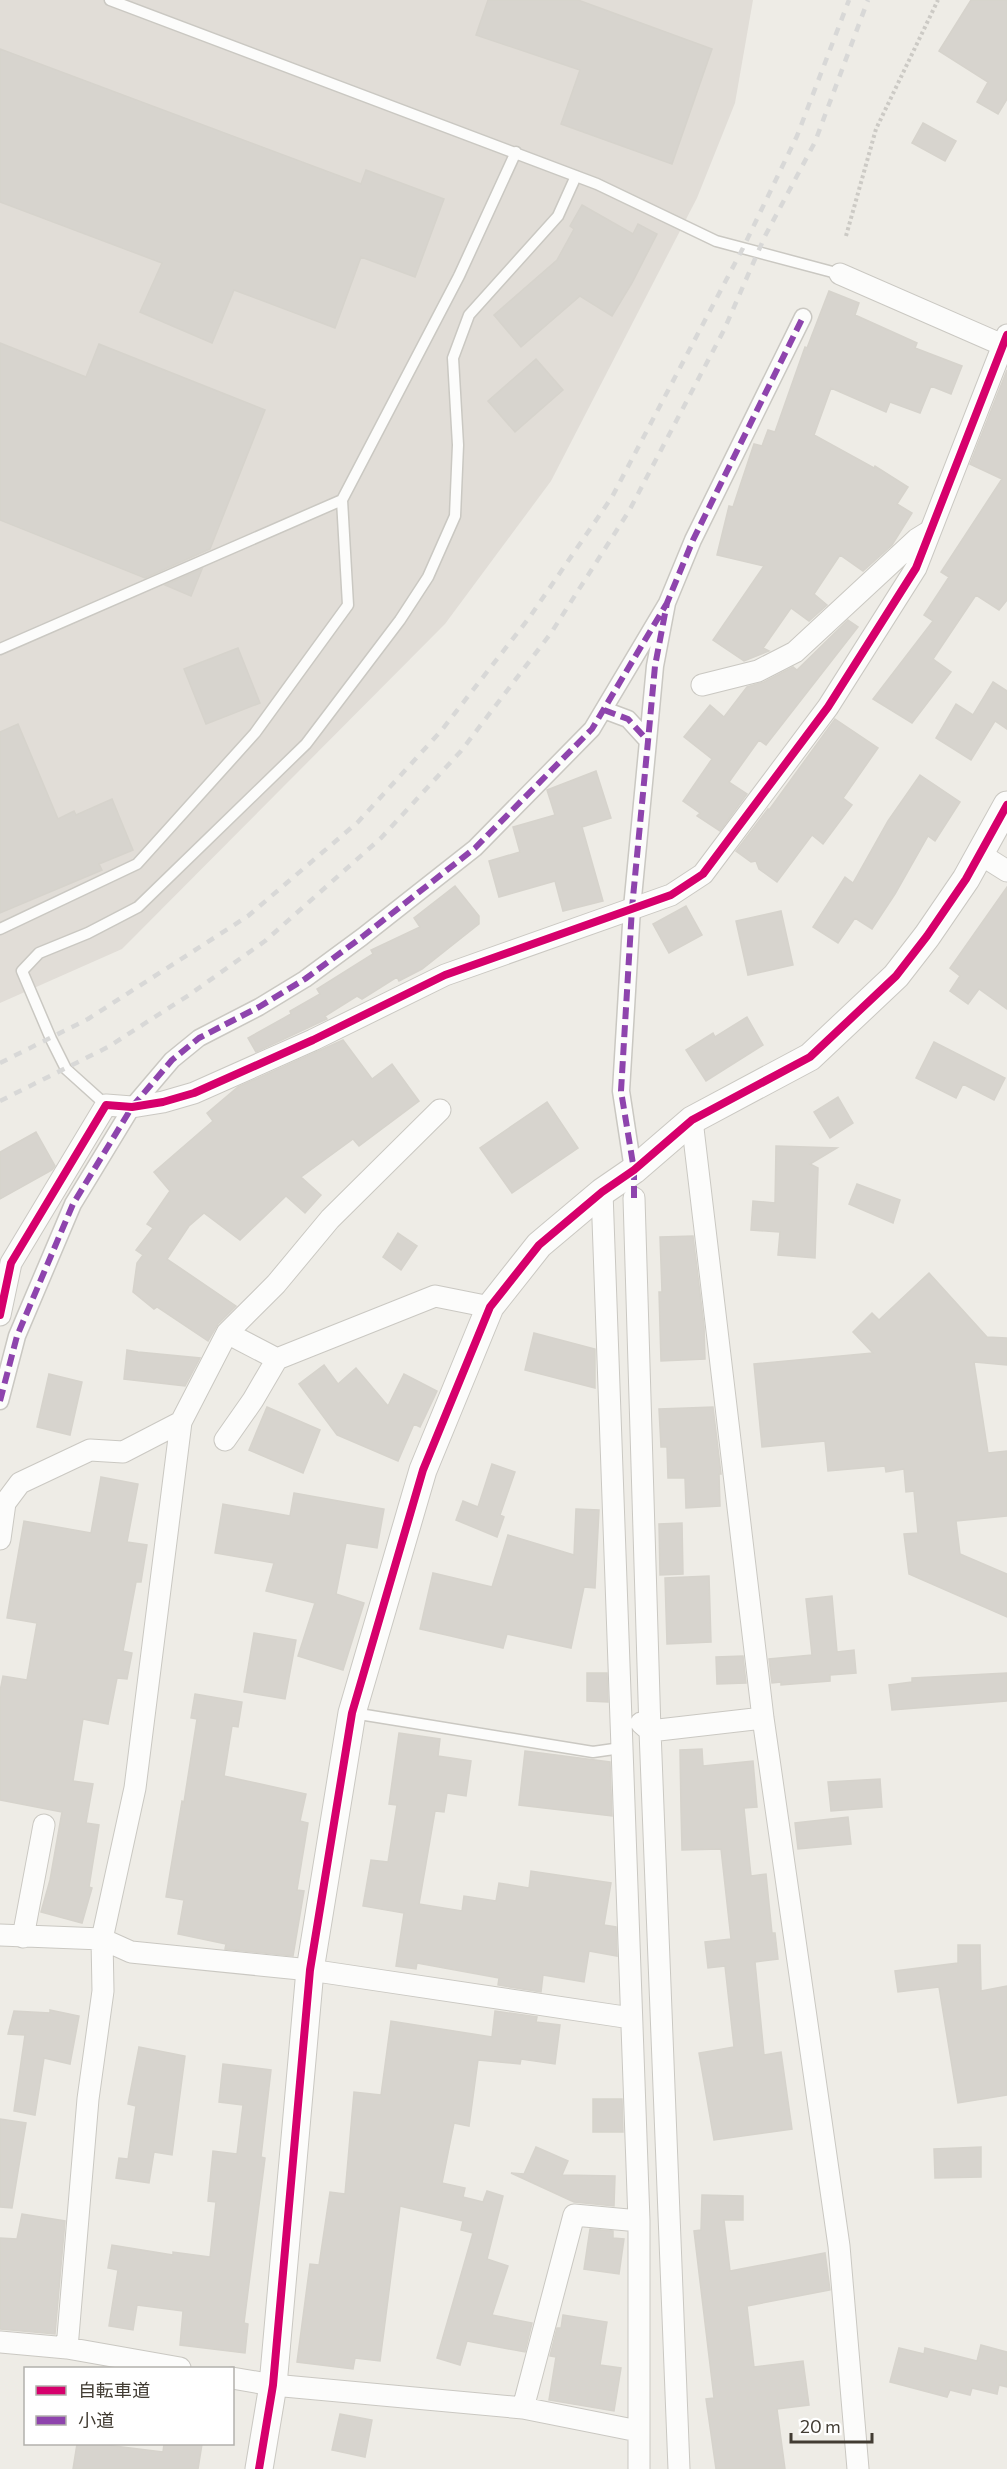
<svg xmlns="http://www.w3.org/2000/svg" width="1007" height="2469" font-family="Commissioner,'Noto Sans JP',sans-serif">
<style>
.industrial{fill:#e1ddd7}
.building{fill:#d7d4ce;stroke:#d6d3cc;stroke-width:1.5}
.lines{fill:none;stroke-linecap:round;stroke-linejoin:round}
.service-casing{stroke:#cac8c2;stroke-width:13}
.pedestrian-casing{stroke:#cac8c2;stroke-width:19}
.minor-casing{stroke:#cac8c2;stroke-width:23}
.tertiary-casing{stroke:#cac8c2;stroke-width:29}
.path{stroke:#cccac5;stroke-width:4;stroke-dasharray:3 3;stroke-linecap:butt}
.service{stroke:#fcfcfb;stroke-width:10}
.pedestrian{stroke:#fcfcfb;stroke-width:16}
.minor{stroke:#fcfcfb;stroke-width:21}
.tertiary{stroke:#fcfcfb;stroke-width:27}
.rail{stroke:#d8d8d7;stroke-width:4.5;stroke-dasharray:8 8;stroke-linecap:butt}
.quiet{stroke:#8e44ad;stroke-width:6;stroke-dasharray:12 6;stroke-linecap:butt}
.cycleway-casing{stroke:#fff;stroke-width:11}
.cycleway{stroke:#d6006c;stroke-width:8}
</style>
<rect width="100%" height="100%" fill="#eeece6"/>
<path class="industrial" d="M0,0H753L735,103L697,198L551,481L445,624L122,949L0,1003Z"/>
<path class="building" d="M488,0H578L712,49L672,164L561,124L580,70L476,35Z
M971,0H1007V99L998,114L977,102L988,82L939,51Z
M0,49L361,184L366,170L444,199L415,277L361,257L335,328L234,290L212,343L140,312L162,263L0,202Z
M923,123L956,141L945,161L912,143Z
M582,205L633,234L638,224L657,234L632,283L612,316L580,296L521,347L494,315L557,260L574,229L570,226Z
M829,291L859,303L855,315L917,343L915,348L962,366L951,394L931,386L920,413L890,402L886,412L831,388L814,435L874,468L875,466L908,487L897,504L912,513L892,545L863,571L840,555L814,594L827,605L809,621L791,608L763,648L769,651L744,661L713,640L764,566L717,555L729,506L733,507L754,444L762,446L768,430L775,432L805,347L807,348Z
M0,343L86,377L99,344L265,410L210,549L145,578L0,520Z
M536,359L563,390L515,432L488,401Z
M1007,370V600L999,610L976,595L933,659L951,672L912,723L873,699L933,621L924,615L949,577L941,572L1002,479L970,464Z
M202,569L191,596L165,585Z
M848,620L858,627L766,745L759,740L729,782L747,794L720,831L697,816L700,813L683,801L712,759L684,737L710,705L724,717L747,687L764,682L793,667L797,670Z
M238,648L260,703L206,724L184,669Z
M993,682L1007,691V729L995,721L971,760L936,738L956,704L973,715Z
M835,719L878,748L843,798L852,805L823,844L812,835L777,882L759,869L756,861L751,862L736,851L768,809L769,810Z
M18,724L58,819L74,811L76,815L112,799L133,850L99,864L102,870L0,913V732Z
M596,771L611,818L582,827L603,901L563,911L555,881L499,897L489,861L520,852L513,827L555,815L547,790Z
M920,775L960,802L935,841L928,836L895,894L872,929L855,918L838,943L813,927L845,877L853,883L888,821Z
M455,886L479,916V924L422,969L399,981L397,977L362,999L357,996L325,1016L327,1019L256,1052L248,1038L291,1014L290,1011L320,994L317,989L373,954L371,950L420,927L414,918Z
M1007,887V1009L979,989L968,1004L950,991L960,976L950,968Z
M686,906L702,935L669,953L653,924Z
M781,911L793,965L748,975L736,921Z
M747,1017L763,1045L706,1081L686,1050L713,1033L715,1037Z
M343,1040L372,1079L392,1064L419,1101L359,1146L353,1139L301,1177L321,1195L305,1213L286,1196L240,1240L204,1213L189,1226L167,1259L236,1306L218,1324L208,1341L157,1307L154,1309L133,1292L137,1263L143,1255L136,1250L153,1228L147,1224L170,1191L154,1172L213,1121L207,1113L238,1087Z
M934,1042L1005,1078L994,1100L963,1084L956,1098L916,1078Z
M838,1097L853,1123L830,1138L814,1112Z
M547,1102L578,1148L512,1193L480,1148Z
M36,1132L55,1166L52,1170L0,1199V1152Z
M776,1146L837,1148L810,1164L818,1168L815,1258L778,1255L780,1232L751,1230L753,1201L775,1203Z
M857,1184L900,1200L893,1223L849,1204Z
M398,1233L417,1246L401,1270L383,1257Z
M693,1236L704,1326L705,1359L661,1361L659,1292H662L660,1237Z
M929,1273L987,1337L1007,1338V1365L974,1362L988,1453L1007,1451V1516L956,1521L960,1554L1007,1574V1617L909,1574L904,1534L918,1533L914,1491L906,1492L904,1469L886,1472L885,1466L828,1471L825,1441L762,1447L754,1364L873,1353L853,1332L872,1313L879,1320Z
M534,1333L595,1349V1388L525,1370Z
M127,1350L138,1352L200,1358L185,1386L124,1379Z
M324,1365L338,1384L356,1368L388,1406L404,1374L437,1391L420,1427L414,1424L398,1461L337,1435L299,1384Z
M49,1374L82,1382L70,1435L37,1427Z
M267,1407L320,1430L303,1473L249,1450Z
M713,1407L721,1474H719L720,1506L686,1508L685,1478H668L667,1447H661L659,1409Z
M492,1464L515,1472L500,1515L504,1517L497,1537L456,1520L463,1501L478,1507Z
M101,1477L138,1484L127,1542L147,1545L141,1582H136L123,1651L132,1653L127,1679L117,1678L108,1724L83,1719L73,1781L93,1784L86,1823L99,1825L89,1887L92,1888L82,1923L41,1912L50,1880L62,1812L0,1800V1691L3,1676L27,1680L37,1623L7,1618L24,1521L91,1533Z
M294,1493L384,1509L377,1548L346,1543L336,1594L364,1603L343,1670L298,1656L315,1603L266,1591L274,1563L215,1553L223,1504L290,1516Z
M576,1509L599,1510L595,1588L584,1587L571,1648L507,1634L503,1648L420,1629L433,1573L492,1587L508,1535L574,1555Z
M682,1523L683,1574L660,1575L659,1524Z
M709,1576L711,1642L667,1644L665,1578Z
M832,1596L837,1652L854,1650L856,1673L830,1675V1681L781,1685V1682L772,1683L769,1659L812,1655L806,1599Z
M254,1633L296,1640L285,1699L244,1692Z
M743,1656L746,1683L717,1684L716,1657Z
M587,1673H607L608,1702L587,1701Z
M1007,1673V1701L892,1710L889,1685L912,1682V1678Z
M195,1694L242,1702L238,1727L232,1726L224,1776L306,1794L300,1821L308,1823L297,1890L304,1891L293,1956L225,1949L226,1944L178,1934L184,1900L166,1897L182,1801L184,1802L197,1719L191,1718Z
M399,1733L440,1739L438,1756L471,1761L466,1796L447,1793L444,1812L435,1811L419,1904L462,1911L464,1896L496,1901L499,1883L529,1888L531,1871L611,1883L604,1925L616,1927L617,1956L589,1951L584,1982L543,1975L541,1992L498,1985L499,1978L417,1963L416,1969L396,1966L404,1913L363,1906L371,1860L388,1862L397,1805L389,1804Z
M702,1749L703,1766L753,1761L757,1807L744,1808L751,1876L766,1874L772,1933H775L778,1959L755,1962L764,2055L781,2052L792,2129L714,2140L699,2053L734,2047L725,1966L708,1968L705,1942L731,1939L721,1849L682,1850L681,1810L680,1750Z
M525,1751L610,1762L612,1816L519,1805Z
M880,1779L882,1807L831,1811L828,1782Z
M848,1817L851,1844L798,1849L795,1823Z
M958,1945H980L981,1991L1007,1986V2095L958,2103L939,1987L898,1992L895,1971L958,1963Z
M50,2010L79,2016L70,2064L44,2058L35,2115L14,2111L25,2035L8,2034L14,2011L50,2013Z
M495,2011L537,2017L536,2022L560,2025L555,2064L521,2059L520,2064L478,2060L469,2126L454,2123L442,2183L465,2188L463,2197L483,2202L487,2191L503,2196L487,2259L508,2266L492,2315L532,2323L525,2352L467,2341L460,2365L437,2358L473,2233L461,2230L463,2221L400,2206L380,2361L355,2358L353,2369L297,2362L310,2264L319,2265L330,2192L345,2194L354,2092L381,2095L391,2021L492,2037Z
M139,2047L185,2056L172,2155L154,2152L149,2183L116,2178L119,2158L128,2159L136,2106L128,2104Z
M223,2064L271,2070L261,2157L265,2158L244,2323L248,2324L245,2353L180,2345L183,2311L137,2305L133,2330L109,2326L118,2270L108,2268L112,2245L173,2255V2252L210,2257L216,2202L208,2201L213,2151L237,2154L243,2105L219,2102Z
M593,2099H622L623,2132H593Z
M0,2119L26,2123L12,2208L0,2207Z
M536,2147L568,2161L562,2175L615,2176L614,2206L574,2202L511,2173L524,2174Z
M981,2147V2177L935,2178L934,2149Z
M702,2195L743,2196V2220H724L730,2271L825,2253L830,2290L747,2306L754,2367L803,2361L809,2405L777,2409L785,2469H716L706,2399L714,2398L694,2231L701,2230Z
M22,2214L65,2221L55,2334L0,2329V2238L17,2239Z
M590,2229L613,2231V2238L624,2239L619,2274L584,2269Z
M563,2315L607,2322L600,2365L621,2368L614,2411L549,2400L556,2357L550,2356L557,2328H561Z
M981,2345L1007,2352V2387L999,2385L997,2394L972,2388L970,2395L950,2390L947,2397L890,2382L899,2348L924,2354L925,2348L977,2361Z
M340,2414L372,2420L365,2457L332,2450Z
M77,2444H98L163,2452L164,2444H202L198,2469H73Z"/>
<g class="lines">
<defs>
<path id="service" d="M110,0L597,184L716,241L840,274
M0,649L342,500L459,276L516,152
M0,929L137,864L255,733L348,605L342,500
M106,1105L66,1069L51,1039L22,971L39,953L88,933L138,907L306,744L400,620L428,577L455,516L458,445L453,358L469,315L558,216L576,176
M353,1713L593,1752L621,1748"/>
<path id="pedestrian" d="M604,710L628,719L648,741
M634,1176L621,1091L632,908L648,741L655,666L667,603L693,540L803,317
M0,1401L17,1336L73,1204L132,1107L172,1060L199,1038L259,1007L305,979L362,937L475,848L592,729L667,603"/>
<path id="minor" d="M840,274L1007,347
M702,685L758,671L795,652L917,539L930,531
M980,854L1007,871
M692,1120L763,1718L839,2246L858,2469
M602,1192L639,2221V2469
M634,1198L650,1731L679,2469
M0,1315L11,1263L106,1105L132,1107L163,1102L194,1093L313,1040L445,975L671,895L703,874L828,707L916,568L1007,335
M227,1333L277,1359
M225,1440L253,1400L277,1359L435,1296L490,1307
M0,1539L5,1503L20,1483L90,1450L123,1452L181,1422
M641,1723L650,1731L763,1718
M0,1935L102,1939L131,1952L310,1970L631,2018
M23,1937L44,1825
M0,2342L67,2348L180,2368
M67,2348L88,2099L103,1991L102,1939L135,1788L181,1422L227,1333L276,1284L330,1219L440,1110
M232,2378L273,2385L523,2408L638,2431
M523,2408L574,2215L639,2221"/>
<path id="tertiary" d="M259,2469L273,2385L310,1970L352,1713L423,1470L490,1307L539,1245L602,1192L634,1170L692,1120L810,1057L896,976L927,936L966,879L1007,805"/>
</defs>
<use href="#service" class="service-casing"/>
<use href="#pedestrian" class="pedestrian-casing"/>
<use href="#minor" class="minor-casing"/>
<use href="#tertiary" class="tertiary-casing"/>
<path class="path" d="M846,236L876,129L938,0"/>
<use href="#service" class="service"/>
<use href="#pedestrian" class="pedestrian"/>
<use href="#minor" class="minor"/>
<use href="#tertiary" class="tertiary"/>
<path class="rail" d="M0,1063L88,1019L248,916L358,822L441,731L529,618L612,497L743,248L797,136L849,0
M0,1101L108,1047L189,995L265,941L381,838L461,751L551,633L629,511L724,330L765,236L815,142L868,0"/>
<path class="quiet" d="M604,710L628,719L648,741
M634,1198V1170L621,1091L632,908L648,741L655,666L667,603L693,540L803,317
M0,1401L17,1336L73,1204L132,1107L172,1060L199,1038L259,1007L305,979L362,937L475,848L592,729L667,603"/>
<defs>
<path id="cycleway" d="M0,1315L11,1263L106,1105L132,1107L163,1102L194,1093L313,1040L445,975L671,895L703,874L828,707L916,568L1007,335
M259,2469L273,2385L310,1970L352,1713L423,1470L490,1307L539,1245L602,1192L634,1170L692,1120L810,1057L896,976L927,936L966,879L1007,805"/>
</defs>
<use href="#cycleway" class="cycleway-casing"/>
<use href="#cycleway" class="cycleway"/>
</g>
<rect x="24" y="2367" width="210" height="78" fill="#ffffff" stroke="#b3b1ad" stroke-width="1.5"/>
<rect x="36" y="2386" width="30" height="9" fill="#d6006c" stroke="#b3b1ad" stroke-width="1.5"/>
<text x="78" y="2397" font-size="18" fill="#423c33">自転車道</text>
<rect x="36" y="2416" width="30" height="9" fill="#8e44ad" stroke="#b3b1ad" stroke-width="1.5"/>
<text x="78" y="2427" font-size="18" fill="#423c33">小道</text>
<path d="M791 2433v9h81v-9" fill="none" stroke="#423c33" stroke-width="3"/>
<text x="800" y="2433" font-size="18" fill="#423c33" stroke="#ffffff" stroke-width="4.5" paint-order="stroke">20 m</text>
</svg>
